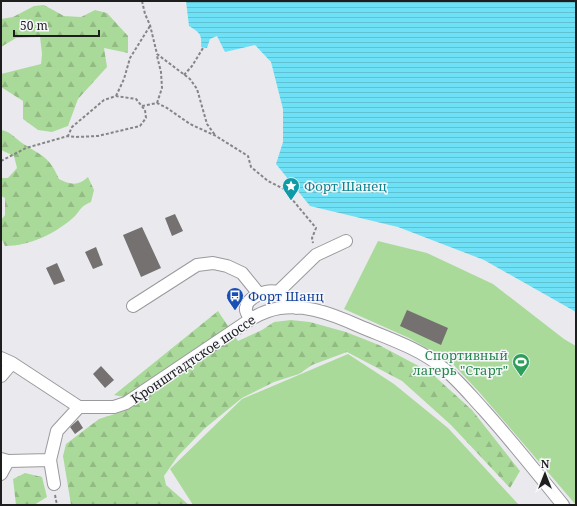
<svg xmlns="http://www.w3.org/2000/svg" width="577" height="506" font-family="'Noto Serif',serif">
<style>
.forest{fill:url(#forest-firs)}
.garden{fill:#aada9a}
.water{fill:url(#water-rules)}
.building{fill:#747170}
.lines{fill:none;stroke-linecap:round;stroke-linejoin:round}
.minor-casing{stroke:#9a9a9e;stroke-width:14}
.path{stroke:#858587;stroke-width:2;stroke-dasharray:3 2;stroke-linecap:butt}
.minor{stroke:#fff;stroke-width:12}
.labels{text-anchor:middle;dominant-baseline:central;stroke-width:3;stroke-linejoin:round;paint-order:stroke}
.culture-label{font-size:13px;fill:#0d838f;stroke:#f7f8fb;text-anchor:start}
.transit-label{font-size:13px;fill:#164399;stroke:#f7f8fb;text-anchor:start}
.leisure-label{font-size:13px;fill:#27864d;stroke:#f7f8fb;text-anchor:end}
.street-label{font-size:13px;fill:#1e1e1f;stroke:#f7f8fb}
</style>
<defs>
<pattern id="forest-firs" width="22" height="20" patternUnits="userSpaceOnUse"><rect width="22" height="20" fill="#aada9a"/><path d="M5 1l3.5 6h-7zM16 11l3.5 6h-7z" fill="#92bb84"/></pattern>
<pattern id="water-rules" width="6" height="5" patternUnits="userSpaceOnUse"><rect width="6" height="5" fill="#6ee1f6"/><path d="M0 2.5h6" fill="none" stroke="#5fc1d2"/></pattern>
</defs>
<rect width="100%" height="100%" fill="#eaeaee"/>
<path class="forest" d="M44,5L64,16L81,17L95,10L107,13L128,36V53L104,48L107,67L78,99L68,126L52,132L38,130L23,119V101L1,87V74L41,64L42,54L40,37L16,38L1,47V19L13,17L34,6Z
M1,130C10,131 15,138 22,143C42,156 49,156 59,179C71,185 78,186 88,177L94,190L91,202C81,206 81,209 75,216C57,233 30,246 5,246L1,238V220L5,215V198L1,196V178H8L17,168L14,156L1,150Z
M218,311L238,341L262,330L274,322L291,320L310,322L346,332L379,345L430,372L472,410L520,471L510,488L451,425L402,381L347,352L312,365L299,374L274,382L242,398L204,429L178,456L164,476L166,485L189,505H71L63,456L66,444L99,419L124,411L139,400L114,395Z
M25,473L42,477L47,497L34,505H16L13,479Z"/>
<path class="garden" d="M378,241L427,253L493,284L564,339L576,346V505L479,392L451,362L409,338L344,309Z
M348,354L394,384L448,428L519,505H193L170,469L242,399Z"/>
<path class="water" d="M186,1H576V312L484,260L398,227L310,206L276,164L283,142V109L271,62L255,45L225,52L217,36L210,39L207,48L201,47C202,34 200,33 189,26Z"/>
<path class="building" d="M175,214L183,231L172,236L165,218Z
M142,227L161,268L141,277L123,235Z
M96,247L103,265L93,269L85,252Z
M57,263L65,281L54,285L46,268Z
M407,310L448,328L441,345L400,326Z
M101,366L114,380L105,388L93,374Z
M78,420L83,428L75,434L70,427Z"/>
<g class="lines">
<defs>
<path id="minor" d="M278,292L316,255L346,241
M133,306L197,265L213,263L227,266L242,273L259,294
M251,319C249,316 245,312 246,308C247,297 267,289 277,292C283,293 291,303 296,308
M1,358L12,363L79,407H114L126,403L251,319C256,316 262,313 268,311C299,301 330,313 359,326C387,338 419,348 443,368C458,380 470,395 483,409C511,440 537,473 563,505
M1,376L12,363
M1,459L8,461L50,460
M1,474L8,461
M54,484L50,460L57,431L79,407"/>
</defs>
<use href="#minor" class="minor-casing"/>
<path class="path" d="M142,1L145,14L150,25L157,54L190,79L197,89L207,124L215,135
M184,75L192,66L203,48
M116,96L124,79L130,58L150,26
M157,103L162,88L161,72L157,56
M142,106L157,103L167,108L190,124L216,136L248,156L251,167L268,181L282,188L293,195L291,198L316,228L312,238L313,243
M1,161L26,148L68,136L76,137L98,136L140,126L146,118L145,110L136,99L116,96L104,100L72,127L68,136
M55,495L57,505"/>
<use href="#minor" class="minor"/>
</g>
<defs>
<symbol id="sight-pin" viewBox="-11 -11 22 30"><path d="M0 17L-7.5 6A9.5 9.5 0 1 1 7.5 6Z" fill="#0f9aa8" stroke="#f7f8fb"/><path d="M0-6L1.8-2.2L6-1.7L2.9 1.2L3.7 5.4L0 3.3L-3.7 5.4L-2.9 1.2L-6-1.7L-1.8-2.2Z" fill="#fff"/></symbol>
<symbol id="bus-pin" viewBox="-11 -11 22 30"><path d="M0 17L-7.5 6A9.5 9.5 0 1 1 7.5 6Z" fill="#1a4fb4" stroke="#f7f8fb"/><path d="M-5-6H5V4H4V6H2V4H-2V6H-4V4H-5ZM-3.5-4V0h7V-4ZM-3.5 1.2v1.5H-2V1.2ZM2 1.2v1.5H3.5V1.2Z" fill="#fff"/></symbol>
<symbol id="stadium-pin" viewBox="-11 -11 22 30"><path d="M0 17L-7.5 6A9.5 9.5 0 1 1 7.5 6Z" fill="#2e9e5b" stroke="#f7f8fb"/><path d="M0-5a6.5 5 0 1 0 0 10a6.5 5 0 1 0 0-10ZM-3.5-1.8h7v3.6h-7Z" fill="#fff"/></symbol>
</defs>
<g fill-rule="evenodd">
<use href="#sight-pin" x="281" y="176" width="20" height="27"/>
<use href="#bus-pin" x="225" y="286" width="20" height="27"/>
<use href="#stadium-pin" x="511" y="352" width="20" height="27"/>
</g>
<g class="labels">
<g class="culture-label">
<text x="304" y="186">Форт Шанец</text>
</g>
<g class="transit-label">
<text x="248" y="296">Форт Шанц</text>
</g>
<g class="leisure-label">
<text x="508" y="355">Спортивный<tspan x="508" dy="15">лагерь "Старт"</tspan></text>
</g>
<g class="street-label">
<text transform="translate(193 359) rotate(-34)">Кронштадтское шоссе</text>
</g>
</g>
<rect width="577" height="506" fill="none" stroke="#1e1e1f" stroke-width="4"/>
<g transform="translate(545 474)" stroke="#f7f8fb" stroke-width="3" paint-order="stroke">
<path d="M0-3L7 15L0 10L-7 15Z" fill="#1e1e1f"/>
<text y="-6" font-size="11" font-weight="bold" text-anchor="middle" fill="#1e1e1f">N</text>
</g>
<path d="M14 30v6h85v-6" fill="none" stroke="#1e1e1f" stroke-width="2"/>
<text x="20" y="30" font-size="12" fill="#1e1e1f" stroke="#f7f8fb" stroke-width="3" paint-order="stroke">50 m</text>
</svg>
